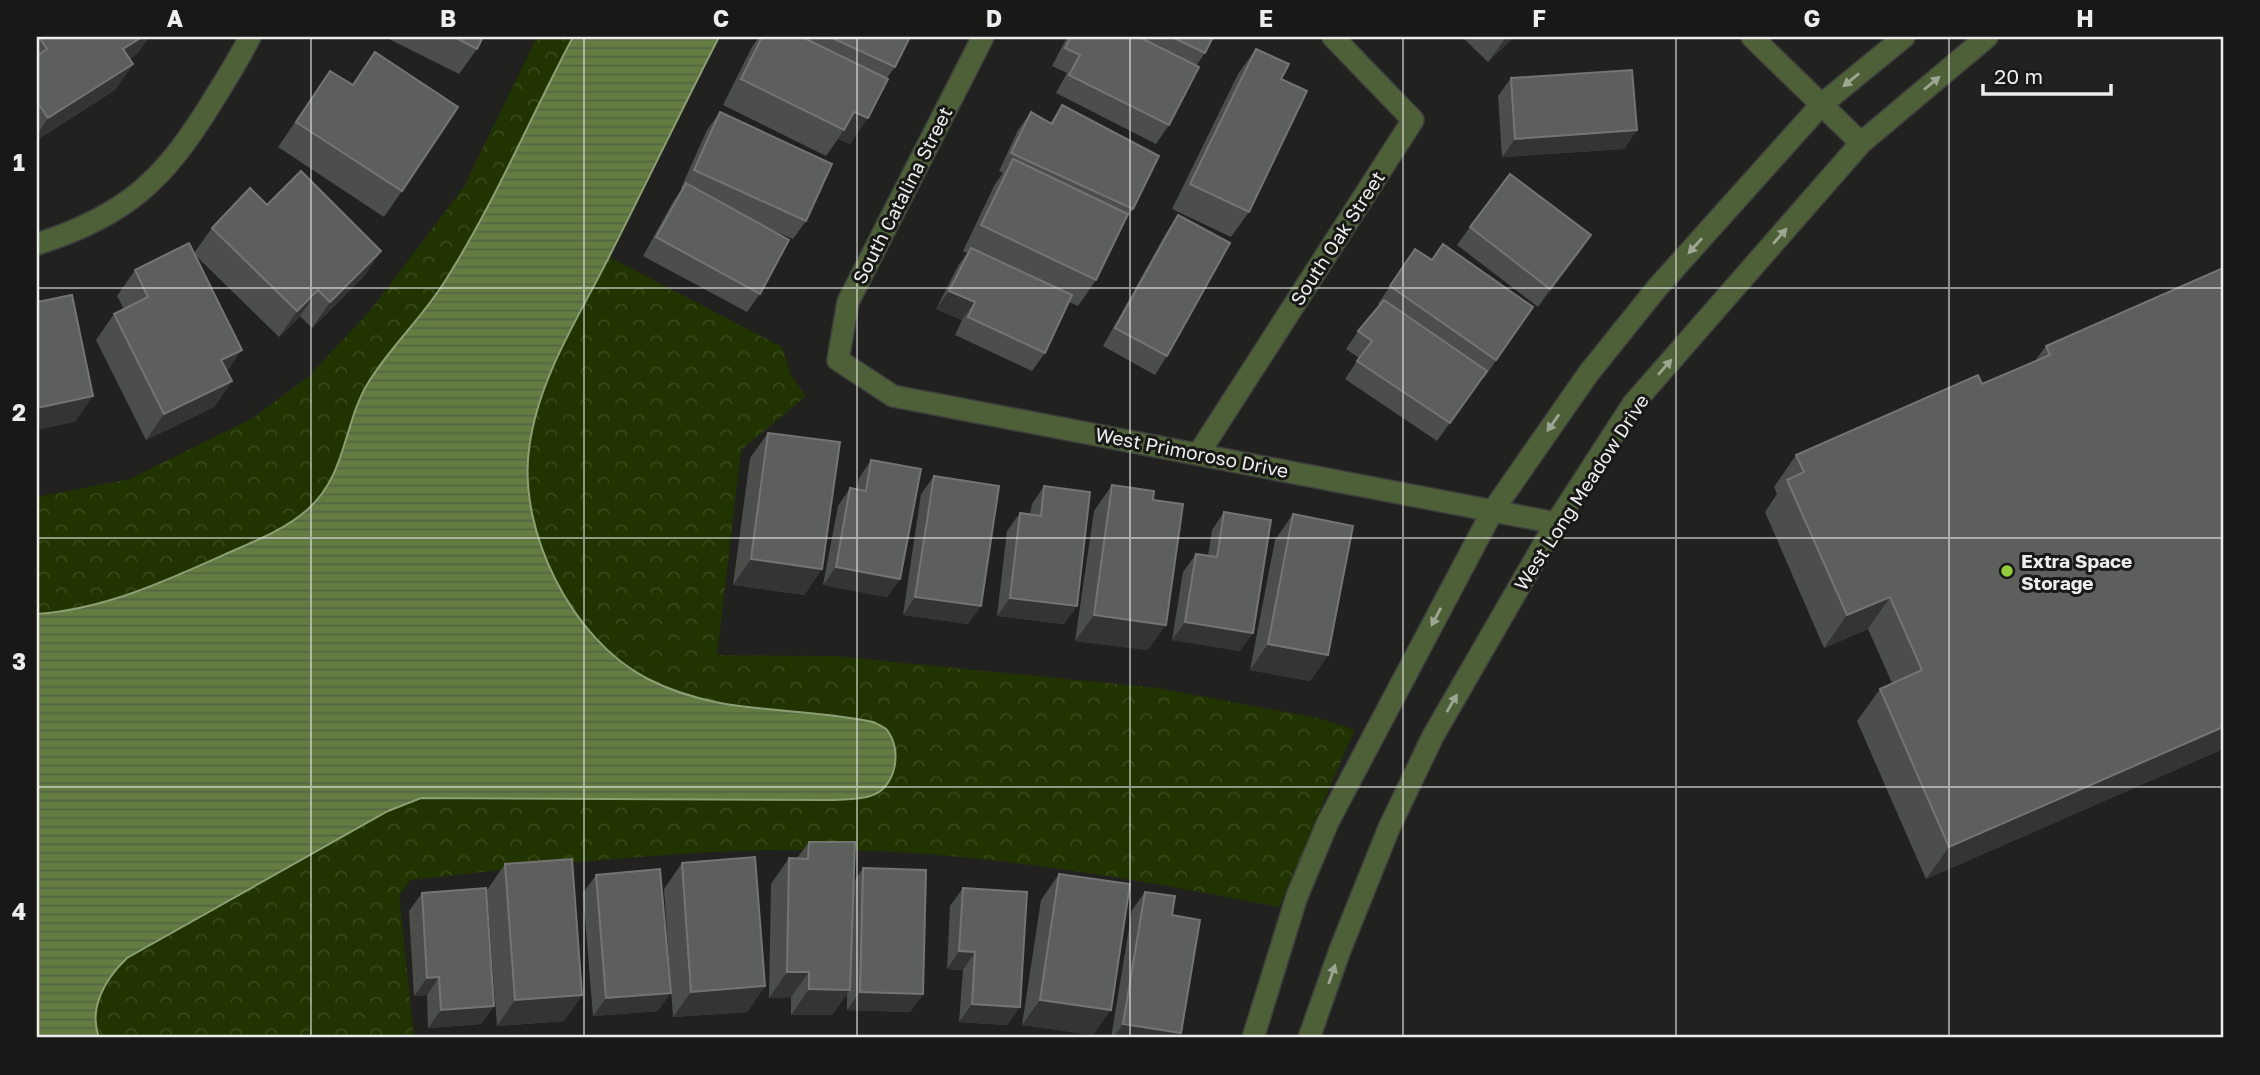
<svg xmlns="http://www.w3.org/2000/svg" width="2260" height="1075" font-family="'Golos Text',sans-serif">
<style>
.park{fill:url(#park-crowns)}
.water{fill:url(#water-rules);stroke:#8b9e74;stroke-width:2}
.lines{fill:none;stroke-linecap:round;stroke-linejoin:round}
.minor-casing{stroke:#3d3e3d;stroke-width:24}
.minor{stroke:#4e6037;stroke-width:21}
.wall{fill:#4c4e4b}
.shaded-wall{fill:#343533}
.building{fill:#5d5f5c;stroke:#747573;stroke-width:2}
.oneway{fill:#9da692}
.grid{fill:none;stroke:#ecedec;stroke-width:2;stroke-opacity:0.55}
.poi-dot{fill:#95cc3b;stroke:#181917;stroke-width:2.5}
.labels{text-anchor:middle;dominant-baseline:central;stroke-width:6;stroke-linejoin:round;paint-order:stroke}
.street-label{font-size:19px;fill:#ecedec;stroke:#181917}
.poi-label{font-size:19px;font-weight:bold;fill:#ecedec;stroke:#181917;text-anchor:start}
.neatline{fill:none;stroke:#ecedec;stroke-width:2.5}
.grid-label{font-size:23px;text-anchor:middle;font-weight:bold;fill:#ecedec}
</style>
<defs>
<pattern id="park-crowns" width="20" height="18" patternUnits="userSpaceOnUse" patternTransform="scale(1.75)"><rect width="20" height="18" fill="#213400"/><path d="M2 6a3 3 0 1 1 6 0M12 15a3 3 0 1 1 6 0" fill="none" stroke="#374819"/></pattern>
<pattern id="water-rules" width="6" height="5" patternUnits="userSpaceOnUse" patternTransform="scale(1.75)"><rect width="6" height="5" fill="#627c41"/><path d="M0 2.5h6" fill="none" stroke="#566444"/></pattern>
</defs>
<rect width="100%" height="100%" fill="#212220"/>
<path class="park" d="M537,37H573C531,118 494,204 445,281C423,317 390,347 368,383C343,424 347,475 307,510C284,530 255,541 228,553C166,581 105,609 37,614V497L130,479L253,418L308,377L369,312L464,187Z
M609,257L782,347L791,376L806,396L741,450L717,655L835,656L1158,688L1322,719L1354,730L1279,907C1136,879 990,853 844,850C698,847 555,864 410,880L399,895L414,1038H99C88,1008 105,979 127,958L388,811L421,798L444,797L832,800L886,730C847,706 764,716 714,703C687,696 655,685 632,669C556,614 512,513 534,421C548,363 582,310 609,257Z"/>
<path class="water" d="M573,37H719C682,109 647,182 610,255C579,317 538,378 529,449C518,532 572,639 646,678C721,717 794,705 873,722C877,724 884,727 887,730C903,750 896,789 870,796C859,800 844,799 832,800L421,798L388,811L127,958C105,979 88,1008 99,1038H37V614C105,609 166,581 228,553C255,541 284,530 307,510C347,475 343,424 368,383C390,347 423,317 445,281C494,204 530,118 573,37Z"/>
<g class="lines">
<defs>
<path id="minor" d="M983,37L848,302L838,360L893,396L1556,523
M1752,37L1861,143
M37,244C126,216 164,180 212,102C225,81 239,59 250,37
M1199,453L1413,120L1333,37
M1253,1038L1297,896L1328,822L1492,512L1588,374L1657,288L1821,105L1904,37
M1309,1038L1340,950L1389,828L1433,736L1556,523L1633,404L1861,143L1987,37"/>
</defs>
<use href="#minor" class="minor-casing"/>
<use href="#minor" class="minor"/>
</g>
<path class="wall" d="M37,37H149L137,54L130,59L133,64L115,90L37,140Z
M385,37H483L477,49L459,74Z
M759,37H910L895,67L887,78L850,144L838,139L826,156L723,105L752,47Z
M1067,37H1213L1205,53L1196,66L1169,125L1156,144L1056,93L1067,73L1052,66Z
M1462,37H1514L1488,62Z
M1256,49L1281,79L1249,212L1231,237L1172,209L1238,74Z
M330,71L352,85L402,191L384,217L278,147Z
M1511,78L1637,130L1624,149L1502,157L1498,96Z
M1062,105L1133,209L1124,223L1096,280L1078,306L1069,302L1045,353L1032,371L955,335L962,320L936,309L958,266L967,253L963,251L995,184L1003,173L999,171L1018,130L1031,112L1050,123Z
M720,112L806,221L793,239L765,227L760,294L747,312L643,256L673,202L682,189L681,188L707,130Z
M267,205L381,251L363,277L312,328L300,316L279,337L195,255L227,371L232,381L214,407L146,440L96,340L114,314L124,309L117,296L135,270L194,253L212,228Z
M1178,215L1167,356L1155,375L1103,346L1166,233Z
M1470,227L1591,235L1538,307L1457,245Z
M1415,249L1432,260L1533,307L1484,378L1483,377L1437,441L1345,379L1359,358L1346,349L1358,331L1380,305L1378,304Z
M2223,268V749L1926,879L1857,721L1880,689L1892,683L1868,629L1824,648L1765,512L1777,494L1774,487L1796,455L1982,384L2035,361L2046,346Z
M768,433L822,569L804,595L733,585L750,458Z
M871,460L900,579L887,597L823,585L838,506L850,488L857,489L859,478Z
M934,476L981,606L968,624L903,615L921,494Z
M1112,485L1153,500L1148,650L1075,641L1094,511Z
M1044,486L1077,606L1064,624L997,616L1007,531L1020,513L1030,514L1032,504Z
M1224,512L1240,651L1172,640L1183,572L1196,554L1208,556L1212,530Z
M1293,514L1328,655L1310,681L1250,670L1275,540Z
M809,842L853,883L863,868L923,994L910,1012L847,1010V993L832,1015H791V997L769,998L771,884L789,858H797Z
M682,863L765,986L747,1012L673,1017L664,889Z
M505,864L582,995L564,1021L497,1026L487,890Z
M1059,874L1093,1035L1022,1025L1041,900Z
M596,875L658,1011L593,1016L583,893Z
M963,888L1020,1007L1007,1025L959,1022L963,970L947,969L950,906Z
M1145,892L1172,915L1181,1033L1178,1038H1111L1132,910Z
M422,893L494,1006L481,1024L428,1028L427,995L414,996L409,911Z"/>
<path class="shaded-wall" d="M142,37H149L137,54L105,75L123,49Z
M1506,37H1514L1488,62Z
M133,64L115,90L37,140V134L48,118Z
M854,112L868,118L850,144L838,139Z
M1637,130L1624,149L1502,157L1515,139Z
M1591,235L1579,254L1538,307L1550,289Z
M381,251L363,277L312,328L330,302Z
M318,290L300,316L279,337L297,311Z
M949,291L975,302L962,320L936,309Z
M242,350L224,376L221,360Z
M232,381L214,407L146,440L164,414Z
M93,396L75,422L37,430V408Z
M751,559L822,569L804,595L733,585Z
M836,567L900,579L887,597L823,585Z
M915,597L981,606L968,624L903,615Z
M1890,597L1868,629L1824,648L1847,615Z
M1010,598L1077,606L1064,624L997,616Z
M1094,615L1166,625L1148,650L1075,641Z
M1185,622L1253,633L1240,651L1172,640Z
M1268,644L1328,655L1310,681L1250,670Z
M2223,727V749L1926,879L1949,847Z
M959,951L975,952L963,970L947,969Z
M787,972H809L791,997L769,998Z
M439,977L427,995L414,996L427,978Z
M765,986L747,1012L673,1017L691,992Z
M809,989L850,990L832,1015H791Z
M860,992L923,994L910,1012L847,1010Z
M671,993L658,1011L593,1016L606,998Z
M582,995L564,1021L497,1026L515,1000Z
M1040,1000L1111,1010L1093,1035L1022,1025Z
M972,1004L1020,1007L1007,1025L959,1022Z
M494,1006L481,1024L428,1028L441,1010Z
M1123,1024L1181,1033L1178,1038H1113Z"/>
<path class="building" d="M39,37H142L123,49L133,64L48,118L37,102V56L47,49Z
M454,37H483L477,49Z
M762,37H802L888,79L868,118L854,112L844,130L741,79Z
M830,37H910L895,67Z
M1071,37H1139L1199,67L1169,125L1069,75L1080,55L1065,48Z
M1172,37H1213L1205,53Z
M1256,49L1289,64L1281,79L1307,91L1249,212L1190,184Z
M375,52L458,107L402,191L296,122L330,71L353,85Z
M1632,70L1637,130L1515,139L1511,78Z
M1062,105L1159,156L1133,209L1011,153L1031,112L1052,124Z
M720,112L832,164L806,221L694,170Z
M1013,159L1128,214L1096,280L981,225Z
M301,171L381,251L330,302L318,290L297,311L212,228L250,188L267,205Z
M1510,174L1591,235L1550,289L1470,227Z
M686,183L789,240L760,294L656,237Z
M1178,215L1230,243L1167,356L1115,328Z
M189,243L242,350L221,360L232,381L164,414L114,314L148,297L135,270Z
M1443,244L1533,307L1496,360L1390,286L1415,249L1432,260Z
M971,248L1072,295L1045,353L968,317L975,302L949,291Z
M2223,268V727L1949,847L1880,689L1922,670L1890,597L1847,615L1787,480L1804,472L1796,455L1978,375L1982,384L2050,355L2046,346Z
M72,295L93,396L37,408V302Z
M1384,300L1487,371L1450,423L1357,361L1372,341L1358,331Z
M768,433L840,442L822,569L751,559Z
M871,460L921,469L900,579L836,567L850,488L866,491Z
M934,476L999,486L981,606L915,597Z
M1112,485L1154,491L1153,500L1183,504L1166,625L1094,615Z
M1044,486L1090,492L1077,606L1010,598L1020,513L1041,516Z
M1224,512L1271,520L1253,633L1185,622L1196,554L1217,557Z
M1293,514L1353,526L1328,655L1268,644Z
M809,842H855L850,990L809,989V972H787L789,858L808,859Z
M755,857L765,986L691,992L682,863Z
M572,859L582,995L515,1000L505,864Z
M863,868L926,870L923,994L860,992Z
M660,869L671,993L606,998L596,875Z
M1059,874L1130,884L1111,1010L1040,1000Z
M486,888L494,1006L441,1010L439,977L427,978L422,893Z
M963,888L1027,892L1020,1007L972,1004L975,952L959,951Z
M1145,892L1175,896L1172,915L1200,920L1181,1033L1123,1024Z"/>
<defs><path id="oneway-solid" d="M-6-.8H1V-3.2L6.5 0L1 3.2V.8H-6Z" transform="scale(1.75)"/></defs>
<g class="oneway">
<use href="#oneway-solid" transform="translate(1851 80) rotate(141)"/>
<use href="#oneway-solid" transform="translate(1932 83) rotate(-40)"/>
<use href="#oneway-solid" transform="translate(1780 236) rotate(-49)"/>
<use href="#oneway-solid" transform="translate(1695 246) rotate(132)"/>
<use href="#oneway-solid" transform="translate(1665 367) rotate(-49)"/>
<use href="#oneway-solid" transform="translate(1553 423) rotate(125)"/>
<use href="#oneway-solid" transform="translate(1436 617) rotate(118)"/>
<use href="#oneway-solid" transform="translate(1452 703) rotate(-60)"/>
<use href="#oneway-solid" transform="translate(1332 974) rotate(-71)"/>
</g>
<path class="grid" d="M311,37V1038M584,37V1038M857,37V1038M1130,37V1038M1403,37V1038M1676,37V1038M1949,37V1038M37,288H2223M37,538H2223M37,787H2223"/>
<circle class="poi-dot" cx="2007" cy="571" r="7"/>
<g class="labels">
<g class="street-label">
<text transform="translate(902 195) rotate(-63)">South Catalina Street</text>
<text transform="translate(1337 238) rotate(-57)">South Oak Street</text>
<text transform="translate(1192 452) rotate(11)">West Primoroso Drive</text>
<text transform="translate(1581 492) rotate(-57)">West Long Meadow Drive</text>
</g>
<g class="poi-label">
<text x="2021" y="560">Extra Space<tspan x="2021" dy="22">Storage</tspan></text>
</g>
</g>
<rect width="2260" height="1075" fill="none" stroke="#181917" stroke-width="77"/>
<path d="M1983 84v10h128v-10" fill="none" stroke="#ecedec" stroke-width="3.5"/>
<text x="1994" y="84" font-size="21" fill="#ecedec" stroke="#181917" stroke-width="5" paint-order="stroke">20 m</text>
<rect x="38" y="38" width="2184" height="998" class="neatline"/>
<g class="grid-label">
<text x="175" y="27">A</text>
<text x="448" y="27">B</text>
<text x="721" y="27">C</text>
<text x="994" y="27">D</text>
<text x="1266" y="27">E</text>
<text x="1539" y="27">F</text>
<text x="1812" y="27">G</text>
<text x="2085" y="27">H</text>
<text x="19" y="171">1</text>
<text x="19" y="421">2</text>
<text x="19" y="670">3</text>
<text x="19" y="920">4</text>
</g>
</svg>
